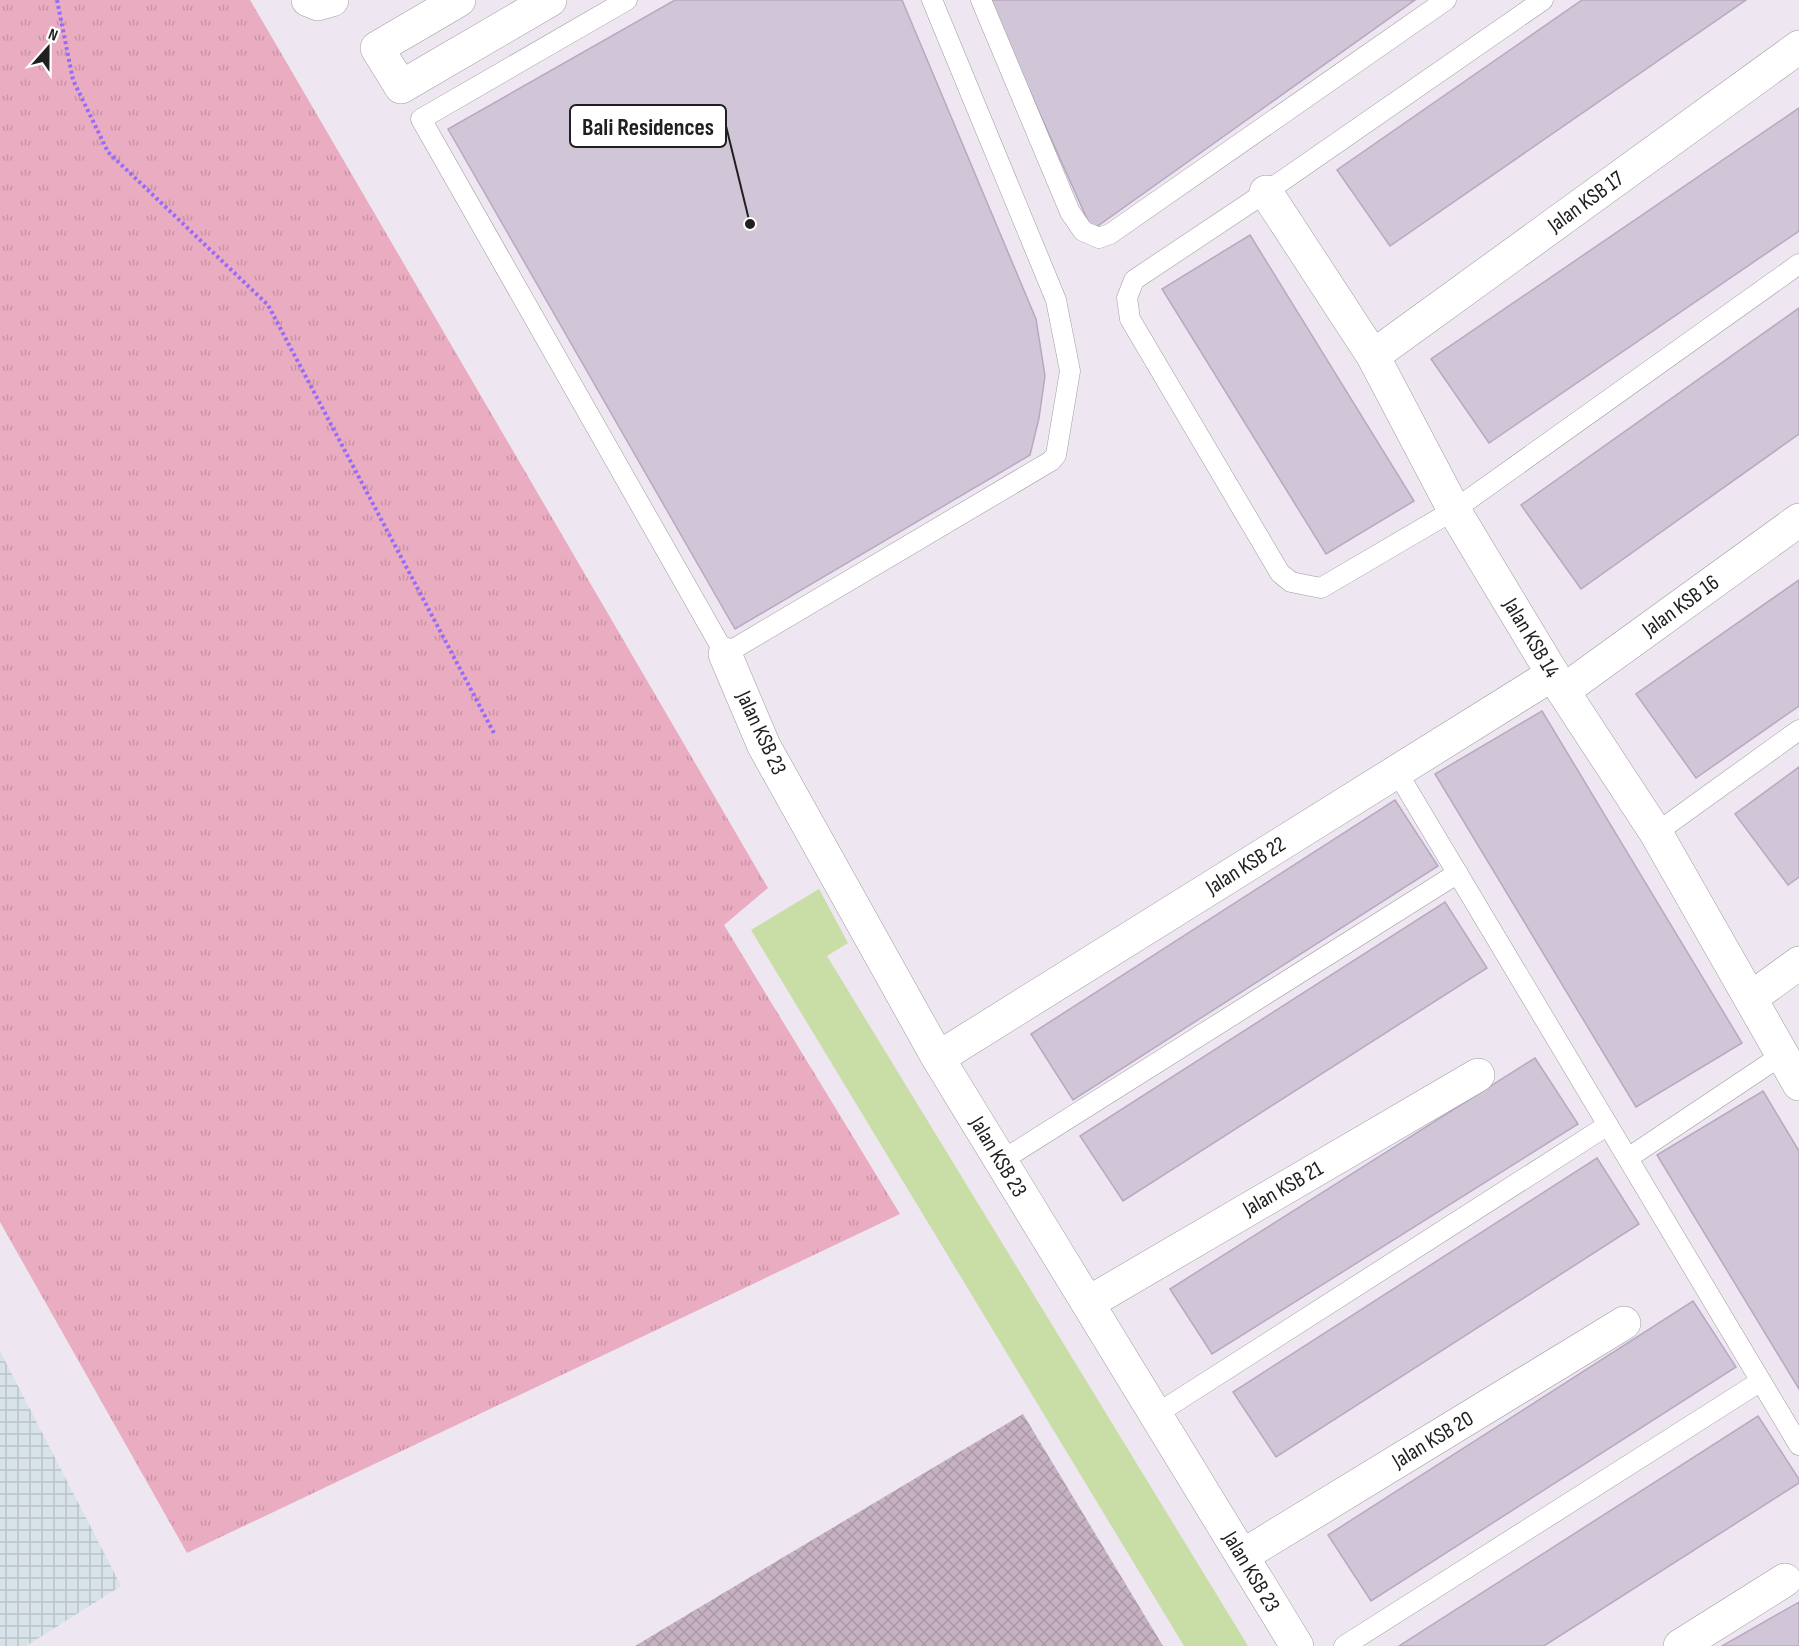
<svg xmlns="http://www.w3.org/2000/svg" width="1799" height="1646" font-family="'Sofia Sans Condensed',sans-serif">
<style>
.industrial{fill:url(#industrial-grid)}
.construction{fill:url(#construction-cross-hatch)}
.grass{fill:url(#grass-tufts)}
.water{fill:#c8dea6}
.building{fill:#d0c6d7;stroke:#b8a8c2;stroke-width:1.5}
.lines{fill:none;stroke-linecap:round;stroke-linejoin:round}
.lane-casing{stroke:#9d9d9d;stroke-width:21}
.street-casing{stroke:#9d9d9d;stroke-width:34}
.path{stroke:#936dfa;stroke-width:4;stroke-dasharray:3 3;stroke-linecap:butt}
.lane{stroke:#fff;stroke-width:20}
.street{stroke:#fff;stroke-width:33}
.labels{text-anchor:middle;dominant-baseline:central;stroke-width:6;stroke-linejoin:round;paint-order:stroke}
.street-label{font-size:22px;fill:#202020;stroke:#fff}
.leader{fill:none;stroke:#202020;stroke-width:2}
.callout-dot{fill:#202020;stroke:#fff;stroke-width:2}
.callout{fill:#fff;stroke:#202020;stroke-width:2}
.callout-label{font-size:24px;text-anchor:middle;font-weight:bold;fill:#202020}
</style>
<defs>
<pattern id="industrial-grid" width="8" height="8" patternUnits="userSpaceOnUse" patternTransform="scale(1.5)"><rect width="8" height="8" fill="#d8e3e9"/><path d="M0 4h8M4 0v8" fill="none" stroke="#b9c2c8"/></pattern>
<pattern id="construction-cross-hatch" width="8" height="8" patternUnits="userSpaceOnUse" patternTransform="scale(1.5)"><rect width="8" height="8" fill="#c5b1c2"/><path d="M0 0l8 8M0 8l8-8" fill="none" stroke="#a998a6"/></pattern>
<pattern id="grass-tufts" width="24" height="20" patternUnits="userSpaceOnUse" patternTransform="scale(1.5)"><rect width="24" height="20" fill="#eaacc0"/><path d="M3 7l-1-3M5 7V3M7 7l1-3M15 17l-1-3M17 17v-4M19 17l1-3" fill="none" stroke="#c894a5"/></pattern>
</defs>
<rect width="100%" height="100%" fill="#eee6f0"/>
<path class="industrial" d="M0,1351L121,1586L26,1646H0Z"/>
<path class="construction" d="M1023,1414L1163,1646H635Z"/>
<path class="grass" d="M0,0H250L768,888L724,925L900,1214L187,1553L0,1222Z"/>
<path class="water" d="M819,889L848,943L827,956L1248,1646H1184L751,930Z"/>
<path class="building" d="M675,0H902L1036,319L1045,376L1039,418L1030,455L735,629L448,129Z
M989,0H1415L1092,230Z
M1582,0H1746L1390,246L1337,170Z
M1799,108V231L1489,443L1431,359Z
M1250,235L1414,501L1326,554L1162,289Z
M1799,308V434L1581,589L1521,505Z
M1799,580V706L1696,778L1636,694Z
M1542,711L1742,1043L1636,1107L1435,774Z
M1799,767V877L1788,885L1735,814Z
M1395,800L1438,866L1073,1100L1031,1034Z
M1445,902L1487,968L1123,1201L1080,1136Z
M1535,1058L1578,1124L1212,1354L1170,1289Z
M1763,1091L1799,1151V1389L1657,1155Z
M1597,1158L1639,1224L1276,1457L1233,1392Z
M1693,1301L1736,1367L1371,1601L1328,1535Z
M1758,1416L1799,1479V1483L1544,1646H1399Z
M1799,1602V1646H1722Z"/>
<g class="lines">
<defs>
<path id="lane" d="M627,0L421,119L725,654L1051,461L1056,455L1070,371L1056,300L932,0
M981,0L1070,212L1083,231L1099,238L1110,234L1446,0
M1543,0L1266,192L1134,280L1127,298L1130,319L1280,573L1291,582L1321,588L1454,510L1799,264
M1397,772L1799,1445
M1656,833L1799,730
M1628,1158L1782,1055
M1001,1161L1458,873
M1155,1415L1608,1125
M1344,1646L1761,1381"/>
<path id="street" d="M308,0L318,4L332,0
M459,0L377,48L401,87L550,0
M1266,192L1373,356L1454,510L1563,691L1656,833L1799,1084
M1373,356L1799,47
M725,654L764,746L938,1058L1297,1646
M1563,691L1799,520
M1751,998L1799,963
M938,1058L1553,674
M1088,1303L1478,1075
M1242,1556L1624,1323
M1680,1646L1785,1580"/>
</defs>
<use href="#lane" class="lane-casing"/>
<use href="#street" class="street-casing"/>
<path class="path" d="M57,0L73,80L108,152L268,305L495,735"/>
<use href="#lane" class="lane"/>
<use href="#street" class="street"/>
</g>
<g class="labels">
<g class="street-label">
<text transform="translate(1586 202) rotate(-36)">Jalan KSB 17</text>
<text transform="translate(1681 606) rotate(-36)">Jalan KSB 16</text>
<text transform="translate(1531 638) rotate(59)">Jalan KSB 14</text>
<text transform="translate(761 733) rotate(65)">Jalan KSB 23</text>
<text transform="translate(1246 866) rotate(-32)">Jalan KSB 22</text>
<text transform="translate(998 1157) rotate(59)">Jalan KSB 23</text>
<text transform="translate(1283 1189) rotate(-30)">Jalan KSB 21</text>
<text transform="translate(1433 1440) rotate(-31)">Jalan KSB 20</text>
<text transform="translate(1251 1572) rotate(59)">Jalan KSB 23</text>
</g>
</g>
<path class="leader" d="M750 224L726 126"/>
<circle class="callout-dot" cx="750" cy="224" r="6"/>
<rect class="callout" x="570" y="105" width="156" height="42" rx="6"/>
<g class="callout-label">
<text x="648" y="135">Bali Residences</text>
</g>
<g transform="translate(48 48) rotate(21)" stroke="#ffffff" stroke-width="4.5" paint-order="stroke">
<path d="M0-4.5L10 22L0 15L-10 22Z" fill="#202020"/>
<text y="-9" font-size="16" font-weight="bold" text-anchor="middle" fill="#202020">N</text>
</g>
</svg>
